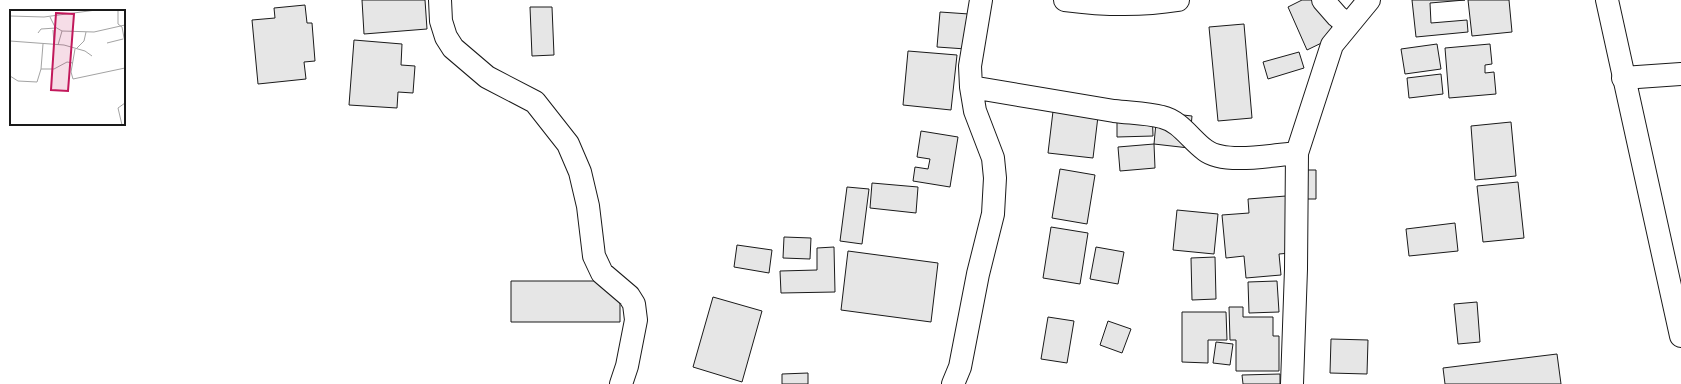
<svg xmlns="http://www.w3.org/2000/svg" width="1681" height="384" font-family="Signika,sans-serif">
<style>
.building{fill:#e6e6e6;stroke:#1a1a1a}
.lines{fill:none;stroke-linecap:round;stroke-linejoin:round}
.street-casing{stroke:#1a1a1a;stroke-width:24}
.highway-casing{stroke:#1a1a1a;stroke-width:24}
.street{stroke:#fff;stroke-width:22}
.highway{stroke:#fff;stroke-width:22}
.inset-road{fill:none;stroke:#a3a3a3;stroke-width:1}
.view{fill:#c2185b;fill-opacity:0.15;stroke:#c2185b;stroke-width:2}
.inset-edge{fill:none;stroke:#1a1a1a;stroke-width:2}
</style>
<rect width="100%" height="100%" fill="#fff"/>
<path class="building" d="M362,0H425L427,29L364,34Z
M1302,0H1319L1336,36L1307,50L1288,7Z
M1412,0H1465L1430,3L1431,23L1467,20L1468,32L1416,37Z
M1468,0H1509L1512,32L1472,36Z
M305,5L307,23H312L315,61L304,62L306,79L258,84L252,20L275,18L274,8Z
M530,7H552L554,55L532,56Z
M940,12L969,14L966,49L937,47Z
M1244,24L1252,118L1218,121L1209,27Z
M354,40L402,44L401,65L415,66L413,93L398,92L397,108L349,105Z
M1437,44L1441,69L1405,74L1401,49Z
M1490,44L1492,64L1485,65V73L1494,72L1496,94L1449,98L1445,48Z
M908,51L957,55L951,110L903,105Z
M1299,52L1304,68L1268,79L1263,62Z
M1441,74L1443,94L1409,98L1407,78Z
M1054,103L1099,108L1093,158L1048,153Z
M1152,107L1153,136L1117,137V108Z
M1157,112L1192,116L1189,148L1154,144Z
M1511,122L1516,176L1475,180L1471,126Z
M921,131L958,137L950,187L913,181L915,167L928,169L930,159L917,157Z
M1154,144L1155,168L1120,171L1118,147Z
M1060,169L1095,175L1087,224L1052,218Z
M1290,170H1316V199H1289Z
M1518,182L1524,238L1483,242L1477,186Z
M872,183L918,187L916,213L870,208Z
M847,187L869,189L862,244L840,241Z
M1286,196L1302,252L1279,254L1281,275L1246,278L1244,256L1226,258L1222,215L1249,213L1248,199Z
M1177,210L1218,214L1214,254L1173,250Z
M1455,223L1458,251L1409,256L1406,229Z
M1051,227L1088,233L1080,284L1043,278Z
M784,237L811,238L810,259L783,258Z
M737,245L772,250L769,273L734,267Z
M834,247L835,292L781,293L780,271L817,270V248Z
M1096,247L1124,252L1118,284L1090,279Z
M848,251L938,263L931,322L841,310Z
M1215,257L1216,299L1192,300L1191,258Z
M511,281H620V322H511Z
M1277,281L1279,312L1249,313L1248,282Z
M713,297L762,311L742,382L693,367Z
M1477,302L1480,342L1458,344L1454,304Z
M1229,307H1243V317H1273V336H1279V371H1236V340H1230Z
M1182,312H1226L1227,340H1208V363L1182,362Z
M1048,317L1074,321L1067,363L1041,359Z
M1108,321L1131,329L1122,353L1100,345Z
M1331,339L1368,340L1367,374L1330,373Z
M1216,342L1233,344L1230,365L1213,363Z
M1557,354L1561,384H1445L1443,368Z
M808,373V384H782V374Z
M1280,374V384H1243L1242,375Z"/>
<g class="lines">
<defs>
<path id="street" d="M440,0L441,21L446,37L453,48L487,77L535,102L568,144L580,172L588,206L594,256L602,273L629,296L634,304L636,320L627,366L621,384
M1065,0C1103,5 1141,6 1178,0
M1323,0L1337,16L1348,25
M1623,78L1681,74
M971,87C1019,95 1066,103 1114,111C1130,113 1147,113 1162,117C1180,121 1191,140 1205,150C1224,165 1273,155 1297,153
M953,384L960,367L978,274L993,214L995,178L993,158L975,111L971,87L970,66L981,0
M1292,384L1296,269L1297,153L1332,45L1369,0"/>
<path id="highway" d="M1607,0L1681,336"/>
</defs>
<use href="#street" class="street-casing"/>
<use href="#highway" class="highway-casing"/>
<use href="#street" class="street"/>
<use href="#highway" class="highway"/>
</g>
<g transform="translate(10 10)">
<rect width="115" height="115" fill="#fff"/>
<path class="inset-road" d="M108,0V14L112,17L115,33M0,6L34,7L86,0M40,7L45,17L52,21L84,22L115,15M43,20L44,34M28,23L31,19L46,18M0,31L54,35L75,41L82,46M97,33L113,29M48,35L52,21M65,39L61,62L63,69L115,58M66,39L74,31L76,22M31,59L33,34M0,66L8,71L27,72L31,59H44L57,52L63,53M112,115L108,98L115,93"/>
<path class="view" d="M46,3L64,4L58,81L41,80Z"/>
<rect width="115" height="115" class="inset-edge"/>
</g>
</svg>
